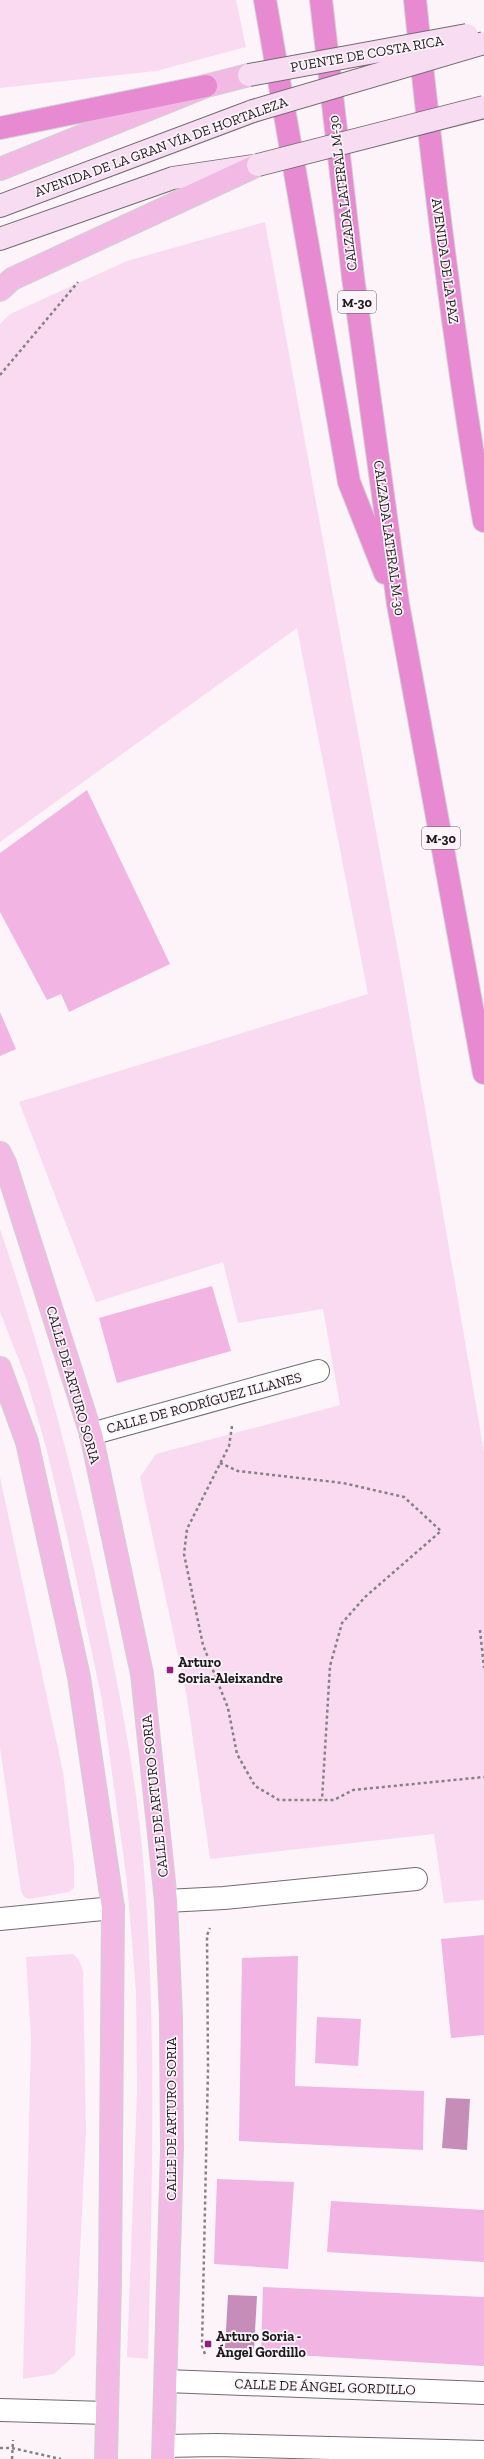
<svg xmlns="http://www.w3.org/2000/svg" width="484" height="2459" font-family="'Zilla Slab',serif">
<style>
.green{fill:#fadaf1}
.water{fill:#c78db9}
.building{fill:#f2b4e2}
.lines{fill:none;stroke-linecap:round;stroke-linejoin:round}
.street-casing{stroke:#726b70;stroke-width:24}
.secondary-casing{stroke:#726b70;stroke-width:24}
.primary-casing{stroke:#d2d1d2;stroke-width:24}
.highway-casing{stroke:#d2d1d2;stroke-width:24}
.path{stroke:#858083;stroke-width:2.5;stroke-dasharray:3 3;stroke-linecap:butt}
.street{stroke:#fff;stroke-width:22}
.secondary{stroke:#f8dcf2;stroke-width:22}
.primary{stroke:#f1b9e4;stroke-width:22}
.highway{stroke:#e78ad2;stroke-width:22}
.secondary-bridge-casing{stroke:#726b70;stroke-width:24;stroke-linecap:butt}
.secondary-bridge{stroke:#f8dcf2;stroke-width:22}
.poi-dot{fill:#901e7e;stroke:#fcf4f9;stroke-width:1.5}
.labels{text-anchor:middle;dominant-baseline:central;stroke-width:3.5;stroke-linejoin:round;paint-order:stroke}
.shield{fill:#fcf4f9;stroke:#615c5f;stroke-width:1}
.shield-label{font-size:13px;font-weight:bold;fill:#1e1b1d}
.street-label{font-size:14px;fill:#1e1b1d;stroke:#fcf4f9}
.poi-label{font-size:14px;font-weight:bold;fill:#1e1b1d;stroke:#fcf4f9;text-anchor:start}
</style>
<rect width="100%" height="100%" fill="#fcf4f9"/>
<path class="green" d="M0,0H236L246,47L156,71L0,88Z
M265,222L402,974L484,1452V1900L444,1903L434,1834L210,1859L187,1698L140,1477L156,1454L340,1405L323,1309L238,1323L223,1262L96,1302L19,1102L368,994L297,628L0,842V324L10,314L127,261Z
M0,1229C43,1355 77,1483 103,1613C121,1698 137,1783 144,1869C157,2032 152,2195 148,2359L127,2357L137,2091L136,1991L127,1882L102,1700L66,1531L47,1451L27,1381L0,1312Z
M0,1477L63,1772L74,1864V1888L69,1892L29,1899L24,1897L21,1891L0,1748Z
M73,1954L79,1960L83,1971L86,2130L75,2355L54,2374L23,2379L31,2039L26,1957Z"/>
<path class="water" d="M446,2098L470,2099L467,2150L442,2148Z
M228,2295L257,2296L254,2349L225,2348Z"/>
<path class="building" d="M87,790L170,964L69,1012L61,994L47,1000L0,912V853Z
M0,1012L16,1049L0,1056Z
M212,1286L231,1351L117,1383L99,1318Z
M484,1935V2035L451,2038L441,1939Z
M298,1956L295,2086L424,2091L423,2150L239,2141L242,1958Z
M317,2017L361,2019L358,2066L315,2063Z
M217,2179L294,2182L288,2269L214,2264Z
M331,2201L484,2210V2262L327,2252Z
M263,2287L484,2297V2366L261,2353Z"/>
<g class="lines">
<defs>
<path id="street" d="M91,1434L318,1371
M166,1901L224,1898L416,1879
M0,1919L113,1908
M166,2381L484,2393
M0,2410L107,2413
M164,2446L216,2445L484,2452"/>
<path id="secondary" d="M0,206L253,111
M0,239L173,178L253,166"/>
<path id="primary" d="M0,169L206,86L249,75
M0,290L12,279L258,165
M0,1153L5,1163L91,1434L142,1674L166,1901L171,2017L172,2148L163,2459
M0,1368L27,1442L79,1677L113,1908L110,2282L106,2459"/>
<path id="highway" d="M265,0L349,482L385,573
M321,0L353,277L398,604L484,1073
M415,0C433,174 454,348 484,521
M0,128L206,86"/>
</defs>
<use href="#street" class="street-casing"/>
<use href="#secondary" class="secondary-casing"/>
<use href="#primary" class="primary-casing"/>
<use href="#highway" class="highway-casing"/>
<path class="path" d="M0,375L78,282
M232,1426L229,1446L187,1529L184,1554L203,1645L228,1708L237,1754L255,1786L279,1800H334L353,1790L484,1777
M220,1463L238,1471L343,1483L404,1497L441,1531L365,1597L342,1623L330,1666L322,1800
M480,1630L484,1668
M205,2354L202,2346L208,2069L207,1935L210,1928
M0,2448H12L61,2459
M12,2459L13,2440"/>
<use href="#street" class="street"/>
<use href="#secondary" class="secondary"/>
<use href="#primary" class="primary"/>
<use href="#highway" class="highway"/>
<defs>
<path id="secondary-bridge" d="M249,75L467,35
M253,111L484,43
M258,165L484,107"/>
</defs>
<use href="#secondary-bridge" class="secondary-bridge-casing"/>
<use href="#secondary-bridge" class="secondary-bridge"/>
</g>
<g class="poi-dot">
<rect x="166" y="1666" width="8" height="8" rx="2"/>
<rect x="204" y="2340" width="8" height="8" rx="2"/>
</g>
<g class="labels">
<g class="shield">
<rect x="338" y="291" width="38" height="22" rx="3"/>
<rect x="422" y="827" width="38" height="22" rx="3"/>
</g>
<g class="shield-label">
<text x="357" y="302">M-30</text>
<text x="441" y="838">M-30</text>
</g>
<g class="street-label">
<text transform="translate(367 54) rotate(-10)">PUENTE DE COSTA RICA</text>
<text transform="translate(161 147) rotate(-20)">AVENIDA DE LA GRAN VÍA DE HORTALEZA</text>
<text transform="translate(343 193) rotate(-97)">CALZADA LATERAL M-30</text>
<text transform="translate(445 261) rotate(82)">AVENIDA DE LA PAZ</text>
<text transform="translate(389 538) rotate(82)">CALZADA LATERAL M-30</text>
<text transform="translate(73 1385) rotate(74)">CALLE DE ARTURO SORIA</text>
<text transform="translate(204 1403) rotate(-15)">CALLE DE RODRÍGUEZ ILLANES</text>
<text transform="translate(155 1796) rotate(-96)">CALLE DE ARTURO SORIA</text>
<text transform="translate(171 2119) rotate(-90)">CALLE DE ARTURO SORIA</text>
<text transform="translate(325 2387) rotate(2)">CALLE DE ÁNGEL GORDILLO</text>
</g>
<g class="poi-label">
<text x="178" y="1662">Arturo<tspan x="178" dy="16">Soria-Aleixandre</tspan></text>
<text x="216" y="2336">Arturo Soria -<tspan x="216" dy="16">Ángel Gordillo</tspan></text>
</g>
</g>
</svg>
